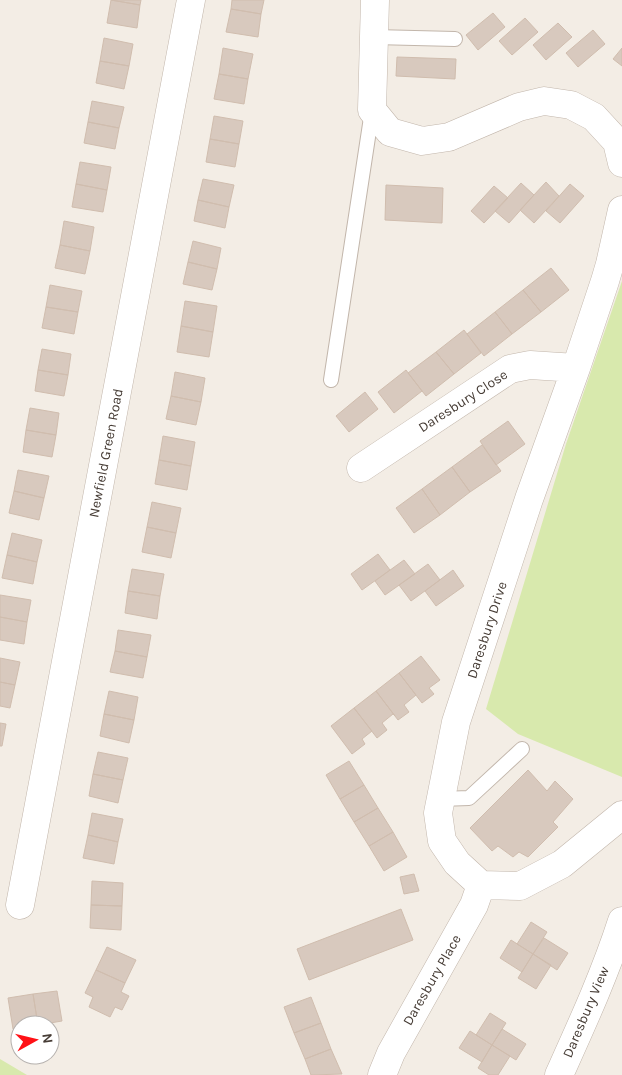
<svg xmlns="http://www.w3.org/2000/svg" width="622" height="1075" font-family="Karla,sans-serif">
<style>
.green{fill:#d8e9ad}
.building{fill:#d8c9be;stroke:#d0bdae}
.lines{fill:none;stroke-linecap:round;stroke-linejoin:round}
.service-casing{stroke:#c2b6ab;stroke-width:16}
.minor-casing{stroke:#c2b6ab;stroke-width:29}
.service{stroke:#fff;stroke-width:14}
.minor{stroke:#fff;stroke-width:28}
.labels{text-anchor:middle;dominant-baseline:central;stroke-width:4.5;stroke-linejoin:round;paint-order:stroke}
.street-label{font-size:14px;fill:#463c35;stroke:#fff}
</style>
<rect width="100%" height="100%" fill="#f3ede5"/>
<path class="green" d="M622,281V777L518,734L486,709L566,444Z
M0,1059L27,1075H0Z"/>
<path class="building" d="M111,0H141L140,5Z
M111,0L140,5L137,28L107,23Z
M232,0H264L261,14L231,9Z
M231,9L261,14L258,37L226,32Z
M493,13L505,27L478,50L466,35Z
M525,18L538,32L512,55L499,41Z
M558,23L572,37L546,60L533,45Z
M593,30L605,44L578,67L566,53Z
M104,38L133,44L129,66L100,61Z
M223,48L253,54L248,79L219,74Z
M622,48V66L613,59Z
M397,57L456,59L455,79L396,76Z
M100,61L129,66L124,89L96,83Z
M219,74L248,79L244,104L214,99Z
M92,101L124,107L119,128L88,122Z
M214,116L243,121L239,144L210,139Z
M88,122L119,128L115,149L84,143Z
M210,139L239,144L235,167L206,162Z
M80,162L111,167L107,190L76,184Z
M203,179L234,185L229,207L198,200Z
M546,182L559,196L534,223L520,210Z
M521,183L534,195L509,223L495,211Z
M76,184L107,190L103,212L72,207Z
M570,184L584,196L560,223L546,211Z
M386,185L443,188L442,223L385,220Z
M494,186L508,198L484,223L471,211Z
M198,200L229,207L225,228L194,221Z
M64,221L94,227L90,251L60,245Z
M193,241L221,248L217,269L188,262Z
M60,245L90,251L85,274L55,268Z
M188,262L217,269L212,290L183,284Z
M551,268L569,290L541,312L523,290Z
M50,285L82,291L78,312L46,307Z
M523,290L541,312L512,334L495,312Z
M185,301L217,306L213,332L181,326Z
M46,307L78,312L74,334L42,328Z
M495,312L512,334L484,356L467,334Z
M181,326L213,332L209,357L177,352Z
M464,330L481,353L454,374L436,352Z
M42,349L71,354L68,375L38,370Z
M436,352L454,374L426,396L408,373Z
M38,370L68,375L64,396L35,391Z
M406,370L422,391L394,413L378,392Z
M175,372L205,378L201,402L171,396Z
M365,392L378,409L349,432L336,416Z
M171,396L201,402L196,425L166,419Z
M30,408L59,413L56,435L26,430Z
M508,421L525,444L496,465L480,441Z
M26,430L56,435L52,457L23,452Z
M163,436L195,442L191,466L159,460Z
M482,445L501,471L470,492L452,467Z
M159,460L191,466L187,490L155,484Z
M452,467L470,492L440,515L422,489Z
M18,470L49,476L44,498L14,491Z
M422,489L440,515L414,533L396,508Z
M14,491L44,498L39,520L9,513Z
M152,502L181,508L176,533L147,527Z
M147,527L176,533L171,558L142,552Z
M12,533L42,540L37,562L7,555Z
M378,554L390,570L362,590L351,574Z
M7,555L37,562L33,584L2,578Z
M404,560L415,574L385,595L375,581Z
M428,564L440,580L411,601L399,585Z
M132,569L164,574L160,596L128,591Z
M453,570L464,586L436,606L425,591Z
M128,591L160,596L157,619L125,613Z
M0,595L31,600L27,622L0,617Z
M0,617L27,622L24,644L0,640Z
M118,630L151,635L147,657L115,651Z
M115,651L147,657L143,678L110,672Z
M421,656L440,680L429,688L434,694L422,703L399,673Z
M0,658L20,662L15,685L0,682Z
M399,673L416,695L404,705L409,712L398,720L376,691Z
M0,682L15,685L10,708L0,706Z
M109,691L138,697L134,720L104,714Z
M376,691L395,716L393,714L382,723L387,730L377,738L354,708Z
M354,708L372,731L362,739L365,744L352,754L331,726Z
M104,714L134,720L129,743L100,736Z
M0,723L6,724L2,746H0Z
M98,752L128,758L123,780L93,774Z
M349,761L364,785L340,799L326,775Z
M528,770L547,791L555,781L573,799L553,822L558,827L528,857L519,852L513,857L498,846L492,851L470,828Z
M93,774L123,780L118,803L89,796Z
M364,785L378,808L354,822L340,799Z
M378,808L393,832L369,846L354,822Z
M92,813L123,819L118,842L88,835Z
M393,832L407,857L384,871L369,846Z
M88,835L118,842L114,864L83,858Z
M414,874L419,891L404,894L400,877Z
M92,881L123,883L122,906L91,905Z
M91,905L122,906L121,930L90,928Z
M401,909L413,940L309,980L297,949Z
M531,922L547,932L533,954L517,944Z
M544,938L568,953L557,970L533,954Z
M511,940L533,954L522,972L500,958Z
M107,947L136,960L125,983L96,970Z
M533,954L551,965L536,989L518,978Z
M96,970L125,983L121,992L129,996L122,1010L115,1007L110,1017L89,1007L93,997L85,993Z
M57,991L62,1021L38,1025L33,994Z
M33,994L38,1025H20V1028L13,1029L8,998Z
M311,997L321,1023L294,1033L284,1007Z
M490,1013L506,1023L492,1045L476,1035Z
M321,1023L331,1049L305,1059L294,1033Z
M502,1029L526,1044L516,1060L492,1045Z
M470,1031L492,1045L482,1062L459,1048Z
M492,1045L510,1056L498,1075H489L478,1068Z
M331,1049L342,1074L311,1075L305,1059Z"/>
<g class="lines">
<defs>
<path id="service" d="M374,37L455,39
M331,380L372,111
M440,799L469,798L522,749"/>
<path id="minor" d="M375,0L372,110L390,132L422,141L449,137L519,107L544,101L571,105L594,117L617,142L622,163
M622,210L610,264L605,281L576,368L529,499L456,722L438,813L442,841L457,863L481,885L520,886L562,864L622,815
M361,468L510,369L530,365L576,368
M20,905L191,0
M382,1075L391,1053L474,905L481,885
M559,1075C582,1024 605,974 622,921"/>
</defs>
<use href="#service" class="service-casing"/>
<use href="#minor" class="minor-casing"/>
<use href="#service" class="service"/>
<use href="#minor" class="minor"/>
</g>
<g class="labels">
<g class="street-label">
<text transform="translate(463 401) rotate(-33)">Daresbury Close</text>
<text transform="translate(106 453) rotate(-79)">Newfield Green Road</text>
<text transform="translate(487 630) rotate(-72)">Daresbury Drive</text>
<text transform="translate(432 980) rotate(-60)">Daresbury Place</text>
<text transform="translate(586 1012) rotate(-67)">Daresbury View</text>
</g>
</g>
<g transform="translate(35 1040) rotate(82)"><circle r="24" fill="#ffffff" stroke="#b5b1ae"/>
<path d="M0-4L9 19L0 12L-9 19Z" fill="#ff1116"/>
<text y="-8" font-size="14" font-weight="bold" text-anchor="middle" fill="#463c35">N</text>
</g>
</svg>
